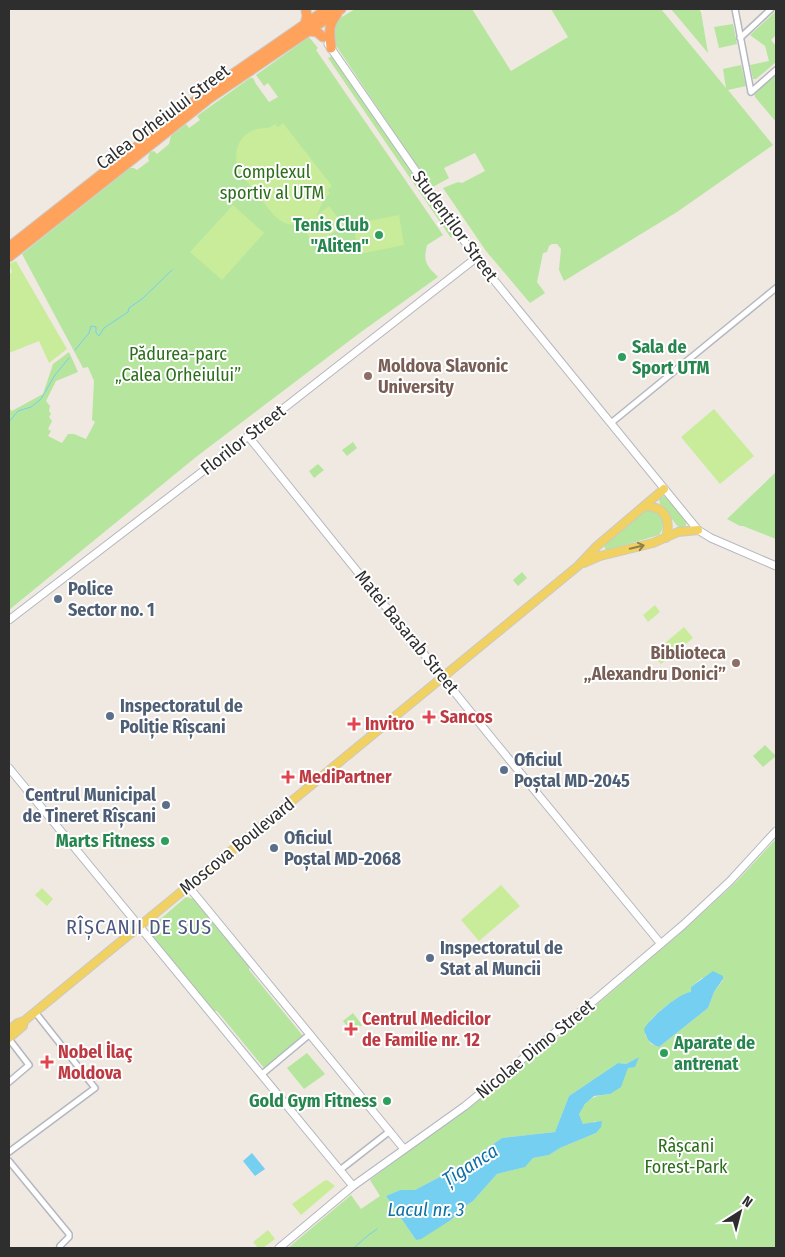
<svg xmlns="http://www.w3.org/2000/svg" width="785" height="1257" font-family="'Fira Sans Condensed',sans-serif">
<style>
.green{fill:#b6e59e;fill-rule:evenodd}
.pitch{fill:#c9ec9a}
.water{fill:#75cff0}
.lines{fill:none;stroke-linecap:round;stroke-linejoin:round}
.stream{stroke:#75cff0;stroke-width:1}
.street-casing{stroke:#b4b7c1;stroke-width:8}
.secondary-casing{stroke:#b4b7c1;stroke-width:9}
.primary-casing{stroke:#c9c9c9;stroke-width:10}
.highway-casing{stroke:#c9c9c9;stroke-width:11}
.street{stroke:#fff;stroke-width:5}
.secondary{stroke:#fff;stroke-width:7}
.primary{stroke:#f2d163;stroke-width:8}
.highway{stroke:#ffa35c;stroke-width:9}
.oneway{stroke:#908048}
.leisure-dot{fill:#2e9e5b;stroke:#fff;stroke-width:2}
.education-dot{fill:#8d6e63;stroke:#fff;stroke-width:2}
.service-dot{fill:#5c6f8a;stroke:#fff;stroke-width:2}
.health-dot{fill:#e0444e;stroke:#fff;stroke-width:2}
.labels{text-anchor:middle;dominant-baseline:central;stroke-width:4;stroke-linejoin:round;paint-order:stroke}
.street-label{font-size:18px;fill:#2e2e2e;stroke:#fff}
.park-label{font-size:18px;fill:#2c6e1b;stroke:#fff}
.leisure-label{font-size:18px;font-weight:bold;fill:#27864d;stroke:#fff;text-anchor:end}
.education-label{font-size:18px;font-weight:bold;fill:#785e54;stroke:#fff;text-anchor:start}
.service-label{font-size:18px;font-weight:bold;fill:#4e5e75;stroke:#fff;text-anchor:start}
.health-label{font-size:18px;font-weight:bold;fill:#be3a42;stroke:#fff;text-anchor:start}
.water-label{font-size:19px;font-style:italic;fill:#0d6fa3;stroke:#fff}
.quarter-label{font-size:20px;letter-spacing:1px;fill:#4d5680;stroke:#fff}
</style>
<rect width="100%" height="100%" fill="#efe9e1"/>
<path class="green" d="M355,9H472L511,71L568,37L551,9H661L726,88L723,69L741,65L746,86L728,90L773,145L677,212L564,281L559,270L561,249L557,244H552L549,246L547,252L543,253L537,282L545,293L530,303L486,251L443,188L458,182L462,183L485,171L475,153L444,168L449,178L431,188L335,44C332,20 336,21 355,9Z
M671,9H699L701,12L708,53Z
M776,11V35L771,40L776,46V62L756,79H753L750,65L769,61L765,46L750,35Z
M733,24L737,44L719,48L714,27Z
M309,37L318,48L316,50L443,235L427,245C423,262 426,265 438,277L361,332L196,457L9,610V408L12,411L43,394L53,364L69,352L78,372L56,381L46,401L50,406L49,411L51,414L49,417L52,421L48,429L51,431L48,436L62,443L68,434H74L86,439L95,422L92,420L94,381L88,367L83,368L22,254L130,168H134L137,170L149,161L148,158L150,152L154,151L157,154L169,144L171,136L186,124L189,128L200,120L197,116L250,78H253L256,84L269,102L278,97L268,83L264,86L256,75Z
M332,56L454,233L451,238L328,58Z
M776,72V122L755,97L754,92Z
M353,442L357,448L347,456L342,450Z
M318,464L324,470L314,478L309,471Z
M776,472V539L743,526H740L727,519Z
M664,496L666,497L687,521L685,528H679L660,504L659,499Z
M648,510L658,513C664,520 665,527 659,535L608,550L605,549L604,545L643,511Z
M522,572L527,578L518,586L513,580Z
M765,745L776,756L763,767L753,756Z
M776,839V1248H288L351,1195L361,1209L380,1196L370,1180L552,1043L686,928L736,882ZM702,978L723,980L714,992L708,1008L659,1047L651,1044L645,1035C646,1031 647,1027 649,1023C653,1014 682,993 691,992V987ZM639,1057L628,1068L610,1094C592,1096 587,1099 579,1114L583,1124H590L596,1121V1133L560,1148L549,1155L533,1158L524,1167L497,1174L473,1201L460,1210L451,1220L416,1240L386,1196L400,1190H415L466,1163L502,1138L555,1132L569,1096L618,1063L626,1064Z
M186,897L194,899L249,965V970L303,1036V1037L266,1068H264L217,1011H212L148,932L150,928Z
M353,1013L362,1025L353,1033L343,1021Z
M307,1053L325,1074L304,1089L287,1068Z"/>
<path class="pitch" d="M283,123L332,186L327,190L330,193C322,200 321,208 316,216L329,206L343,225L316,246L302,227L309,221C284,232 275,217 261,199C253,190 246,180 239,171C232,154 238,134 257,129C266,127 267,130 275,124L278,127Z
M233,205L264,233L222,280L190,252Z
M399,215L404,245L359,254L353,224Z
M16,261L67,349L49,363L39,341L9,353V275L12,272L9,264Z
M714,409L754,456L720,484L681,437Z
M655,605L660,612L648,622L643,615Z
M684,627L693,638L661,664L652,654Z
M501,885L520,906L479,941L461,920Z
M42,888L53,899L47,906L35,895Z
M327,1180L335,1186L301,1215L292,1204L324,1181Z
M268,1230L275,1239L263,1248H258L253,1242Z"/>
<path class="water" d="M713,971L723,976V979L714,992L708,1008L659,1047C650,1044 646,1039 644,1029C650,1018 679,993 691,992V987Z
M639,1057L635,1067L628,1068L621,1087L610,1094L594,1096L585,1104L579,1114L583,1124L602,1121L601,1127L596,1133L560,1148L549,1155L533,1158L525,1167L497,1174L473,1201L460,1210L451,1220L421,1239L416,1240L386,1196L400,1190H415L466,1163L502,1138L555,1132L569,1096L618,1063L626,1064Z
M252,1153L265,1169L255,1176L243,1161Z"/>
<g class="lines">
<path class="stream" d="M75,350L89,333L91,326L96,327V333L99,336L104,328L128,312L129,308L142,299L172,270
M9,422L18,411L31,407L41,399L55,375L69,358
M354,1248L366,1237L377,1229"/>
<defs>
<path id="street" d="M735,9L751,92
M740,38L771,9
M751,92L776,70
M611,423L776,288
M9,1039L29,1065L9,1082
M261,1075L310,1034
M9,1152L95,1088L35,1012
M9,1161L69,1234V1237L60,1246
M340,1170L390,1131"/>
<path id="secondary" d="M328,44L476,258L698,530L711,538L776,566
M248,436L490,736L661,944
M9,620L220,458L476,258
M9,768L353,1186
M188,886L404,1149
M279,1248L353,1186L465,1106L596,999L683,925L730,881L776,831"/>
<path id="primary" d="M644,506C665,506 671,519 666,538
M584,563L600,556L653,543L678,532L698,530
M9,1030L18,1023L24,1021L578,566L597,546L664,489
M9,1038L23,1026L24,1021"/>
<path id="highway" d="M305,24L307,16L306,11
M309,31L317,32L323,37
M331,48C330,33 327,27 337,14
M9,247L201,96L327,9
M9,257L210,98L341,9"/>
</defs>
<use href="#street" class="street-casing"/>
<use href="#secondary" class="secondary-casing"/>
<use href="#primary" class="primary-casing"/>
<use href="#highway" class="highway-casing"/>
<use href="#street" class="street"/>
<use href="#secondary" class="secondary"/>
<use href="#primary" class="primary"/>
<use href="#highway" class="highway"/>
</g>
<defs><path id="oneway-shaft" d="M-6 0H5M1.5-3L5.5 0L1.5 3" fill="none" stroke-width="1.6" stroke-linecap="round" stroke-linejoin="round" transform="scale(1.25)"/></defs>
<use class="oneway" href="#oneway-shaft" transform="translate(637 547) rotate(-14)"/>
<g class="leisure-dot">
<circle cx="379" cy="235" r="5"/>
<circle cx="622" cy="357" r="5"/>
<circle cx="165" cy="841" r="5"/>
<circle cx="664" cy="1053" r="5"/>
<circle cx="387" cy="1101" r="5"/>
</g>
<g class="education-dot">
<circle cx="368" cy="376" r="5"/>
<circle cx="736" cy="663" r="5"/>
</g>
<g class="service-dot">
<circle cx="58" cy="599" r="5"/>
<circle cx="110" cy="716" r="5"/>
<circle cx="504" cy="770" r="5"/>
<circle cx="166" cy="805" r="5"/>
<circle cx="274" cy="848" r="5"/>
<circle cx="430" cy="958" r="5"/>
</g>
<g class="health-dot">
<path d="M426.5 709.5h5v5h5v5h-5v5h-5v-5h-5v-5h5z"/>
<path d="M351.5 716.5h5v5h5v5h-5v5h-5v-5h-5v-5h5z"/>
<path d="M285.5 769.5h5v5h5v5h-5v5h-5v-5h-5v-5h5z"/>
<path d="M348.5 1021.5h5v5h5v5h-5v5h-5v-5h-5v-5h5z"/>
<path d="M44.5 1054.5h5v5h5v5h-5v5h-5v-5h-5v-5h5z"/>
</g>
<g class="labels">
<g class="street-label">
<text transform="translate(163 117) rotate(-37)">Calea Orheiului Street</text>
<text transform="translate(455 226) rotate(54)">Studenților Street</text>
<text transform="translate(243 440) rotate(-38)">Florilor Street</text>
<text transform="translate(407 632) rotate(51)">Matei Basarab Street</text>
<text transform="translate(237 846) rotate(-39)">Moscova Boulevard</text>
<text transform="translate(535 1049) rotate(-39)">Nicolae Dimo Street</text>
</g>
<g class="park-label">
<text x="272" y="172">Complexul<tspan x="272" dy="21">sportiv al UTM</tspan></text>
<text x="178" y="354">Pădurea-parc<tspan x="178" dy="21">„Calea Orheiului”</tspan></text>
<text x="686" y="1146">Râșcani<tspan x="686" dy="21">Forest-Park</tspan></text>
</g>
<g class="leisure-label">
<text x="369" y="225">Tenis Club<tspan x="369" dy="21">"Aliten"</tspan></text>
<text x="632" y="347" text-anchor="start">Sala de<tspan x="632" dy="21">Sport UTM</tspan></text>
<text x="155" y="841">Marts Fitness</text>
<text x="674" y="1043" text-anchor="start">Aparate de<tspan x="674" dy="21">antrenat</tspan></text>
<text x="377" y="1101">Gold Gym Fitness</text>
</g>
<g class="education-label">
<text x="378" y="366">Moldova Slavonic<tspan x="378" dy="21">University</tspan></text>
<text x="726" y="653" text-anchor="end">Biblioteca<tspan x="726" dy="21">„Alexandru Donici”</tspan></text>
</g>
<g class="service-label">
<text x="68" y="589">Police<tspan x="68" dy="21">Sector no. 1</tspan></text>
<text x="120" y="706">Inspectoratul de<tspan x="120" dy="21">Poliție Rîșcani</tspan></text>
<text x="514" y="760">Oficiul<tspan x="514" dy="21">Poștal MD-2045</tspan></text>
<text x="156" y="795" text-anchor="end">Centrul Municipal<tspan x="156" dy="21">de Tineret Rîșcani</tspan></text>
<text x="284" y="838">Oficiul<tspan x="284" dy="21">Poștal MD-2068</tspan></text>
<text x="440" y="948">Inspectoratul de<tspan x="440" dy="21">Stat al Muncii</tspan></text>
</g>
<g class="health-label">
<text x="440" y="717">Sancos</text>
<text x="365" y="724">Invitro</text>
<text x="299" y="777">MediPartner</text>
<text x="362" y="1019">Centrul Medicilor<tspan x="362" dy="21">de Familie nr. 12</tspan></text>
<text x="58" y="1052">Nobel İlaç<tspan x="58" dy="21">Moldova</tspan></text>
</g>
<g class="water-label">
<text transform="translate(470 1165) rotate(-32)">Țîganca</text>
<text x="426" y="1209">Lacul nr. 3</text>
</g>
<g class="quarter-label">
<text x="139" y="927">RÎȘCANII DE SUS</text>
</g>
</g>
<rect width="785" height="1257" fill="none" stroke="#2e2e2e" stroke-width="20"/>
<g transform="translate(740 1212) rotate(36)" stroke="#ffffff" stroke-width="4" paint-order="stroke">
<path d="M0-4L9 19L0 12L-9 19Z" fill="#2e2e2e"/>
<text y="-8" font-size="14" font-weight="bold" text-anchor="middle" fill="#2e2e2e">N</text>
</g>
</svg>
